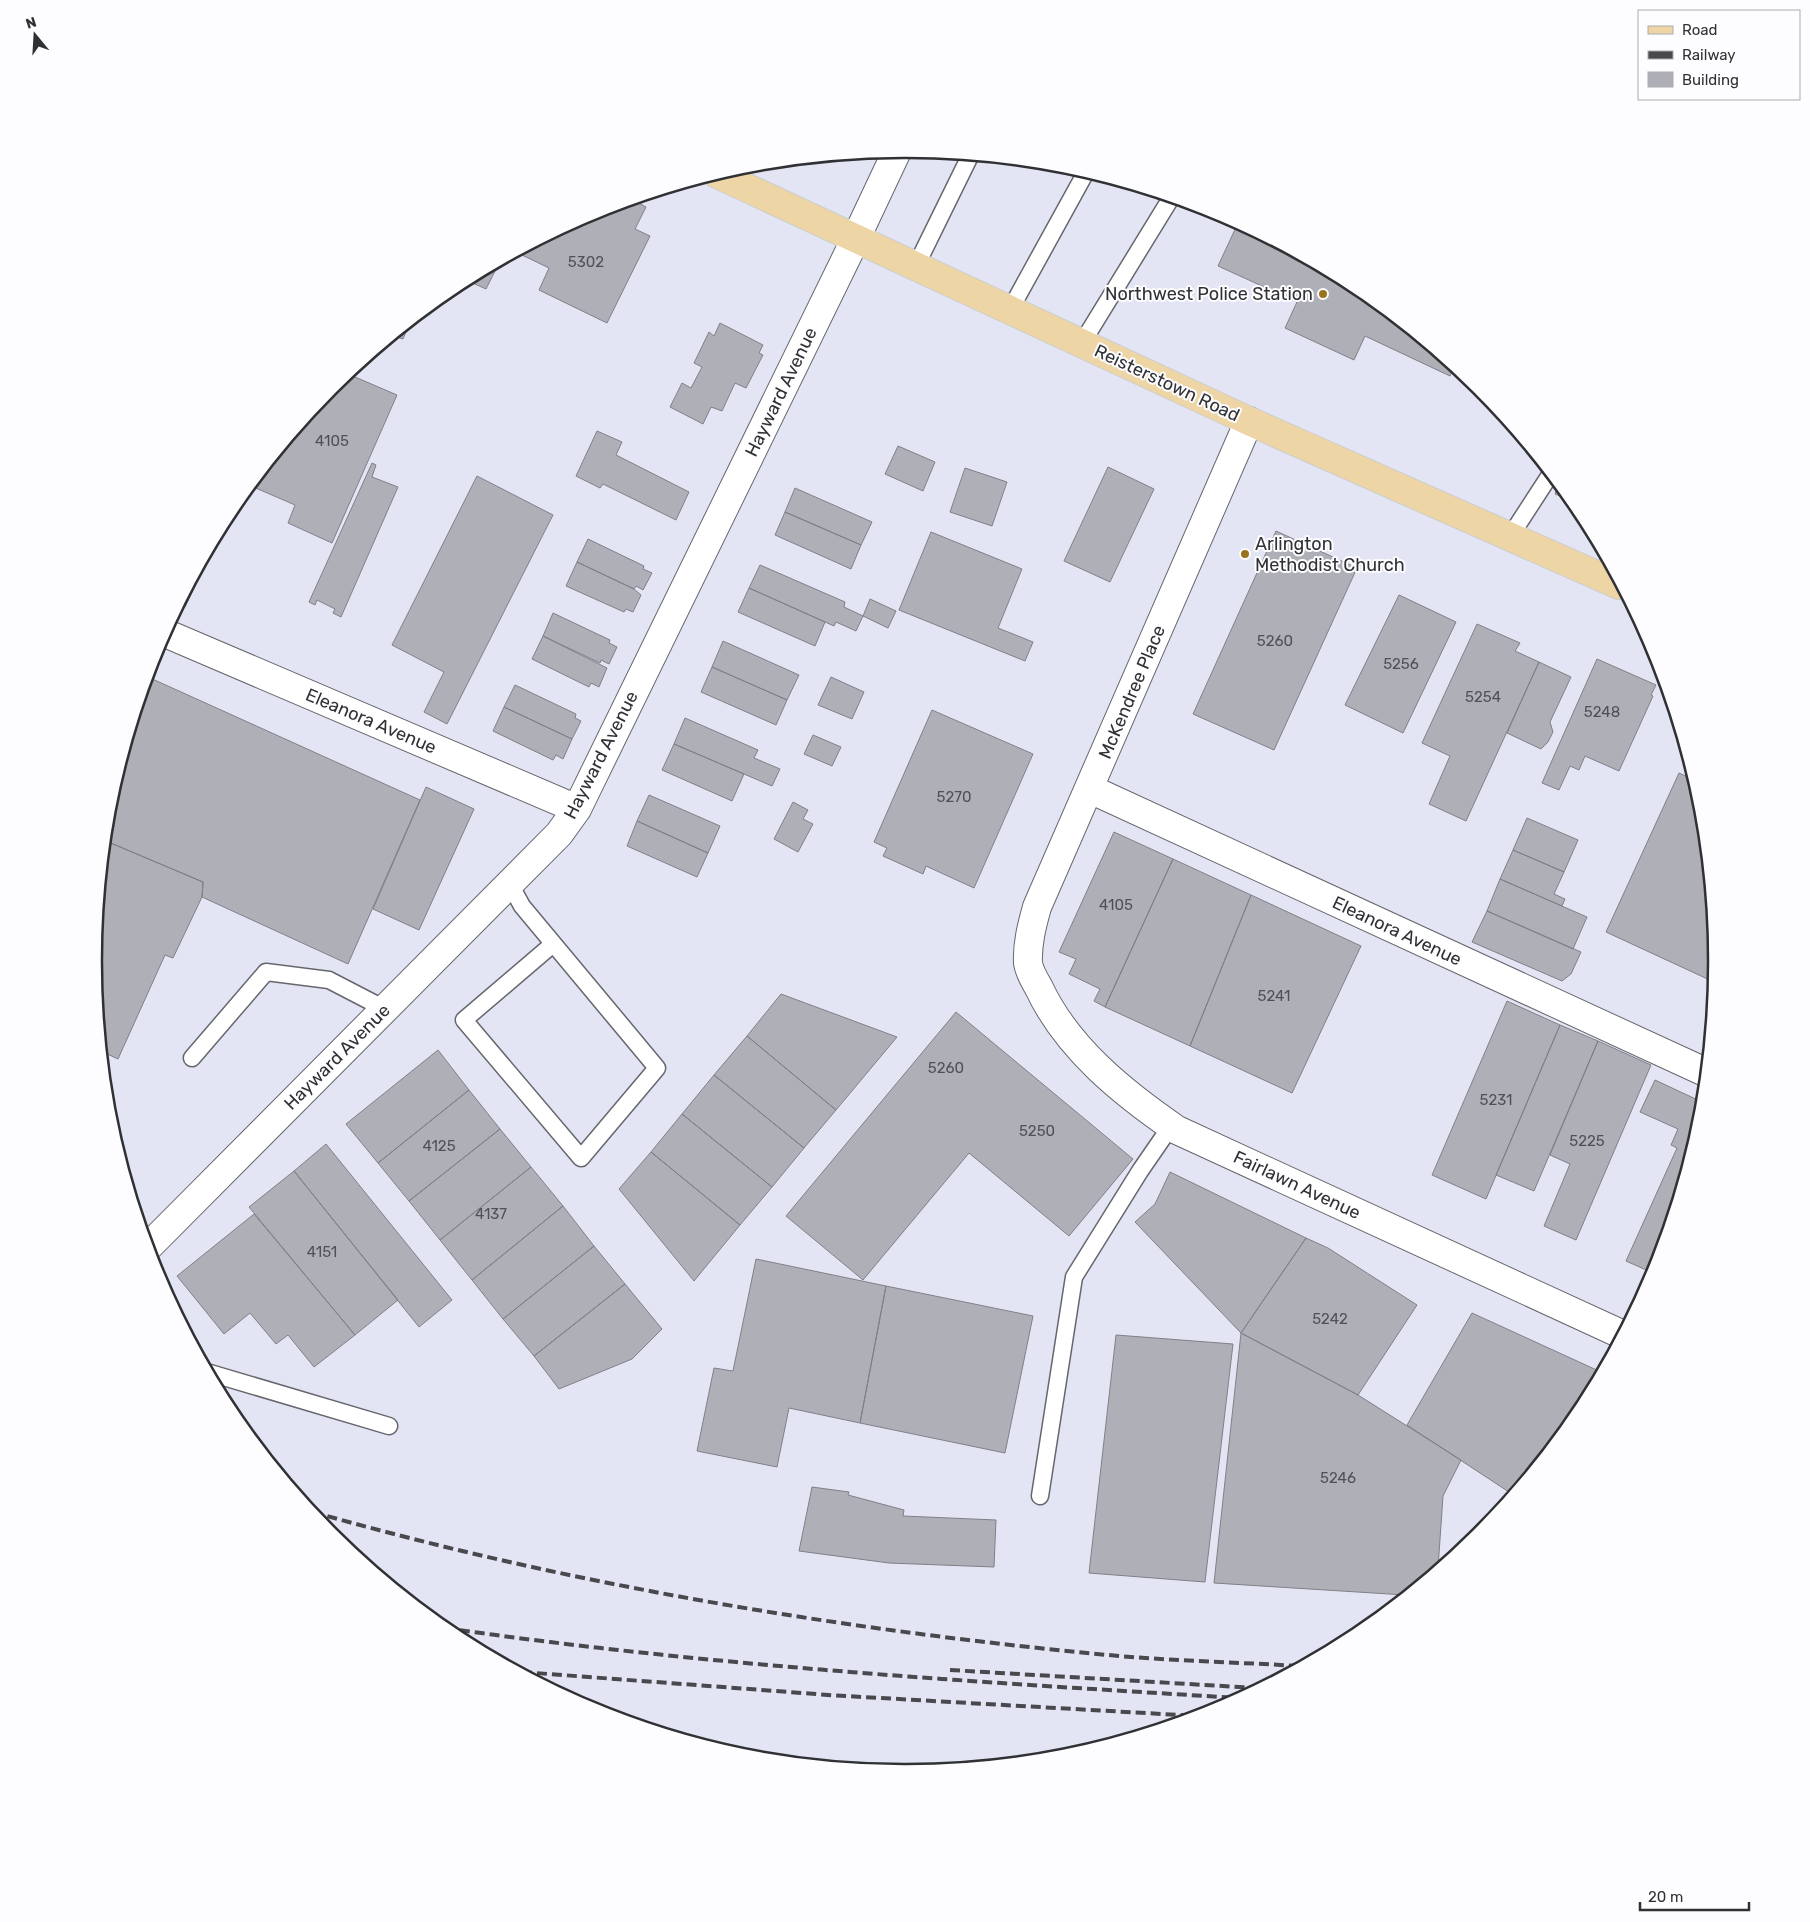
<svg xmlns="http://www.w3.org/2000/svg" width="1810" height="1922" font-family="Rubik,sans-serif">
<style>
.built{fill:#e3e5f4}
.building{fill:#afb0b7;stroke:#7f8087}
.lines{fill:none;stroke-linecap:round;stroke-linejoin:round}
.service-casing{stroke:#66676d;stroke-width:19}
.minor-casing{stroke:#66676d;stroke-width:30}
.tertiary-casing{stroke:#66676d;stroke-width:30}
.primary-casing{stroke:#cdcece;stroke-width:30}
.service{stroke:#fff;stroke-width:16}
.minor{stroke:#fff;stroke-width:28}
.tertiary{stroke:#fff;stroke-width:28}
.primary{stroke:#eed5a5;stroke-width:28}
.rail{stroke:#48494d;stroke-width:4;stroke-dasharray:10 5;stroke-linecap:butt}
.poi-dot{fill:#9a731e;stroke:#fdfdff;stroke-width:2}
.labels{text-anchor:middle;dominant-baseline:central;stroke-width:4;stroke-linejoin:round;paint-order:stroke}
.number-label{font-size:15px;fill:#505155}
.poi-label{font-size:18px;fill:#303134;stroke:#fdfdff;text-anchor:end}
.street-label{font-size:18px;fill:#303134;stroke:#fdfdff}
.rim{fill:none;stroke:#303134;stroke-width:2.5}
</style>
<rect width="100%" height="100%" fill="#eff0f7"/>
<path class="built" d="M96 961a809 809 0 1 1 1618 0a809 809 0 1 1-1618 0Z"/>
<path class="building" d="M633,200L646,207L635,229L650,236L607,323L539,290L549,268L522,255L525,249L595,211Z
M1238,223L1356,287L1454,367L1450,376L1365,336L1354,360L1285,328L1297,302L1218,266Z
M499,263L486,289L466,280Z
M410,322L403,339L394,336Z
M720,323L763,345L759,353L763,355L746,388L735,383L722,411L711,407L703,424L670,407L682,383L691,388L702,367L694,363L709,332L714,336Z
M348,374L397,395L332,543L288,523L295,505L251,486L332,387Z
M597,431L622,442L616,455L689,492L676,520L603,484L600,488L576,476Z
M898,446L935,462L923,491L885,474Z
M372,463L376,465L372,477L398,487L341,617L333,613L335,609L317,600L315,605L309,602Z
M1108,467L1154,489L1110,582L1064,561Z
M965,468L1007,482L992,526L950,512Z
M477,476L553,515L447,724L424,712L444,672L392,645Z
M795,488L872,522L861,545L785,512Z
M1557,488H1561L1572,501L1555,494Z
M785,512L861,545L851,569L775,535Z
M1276,531L1357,568L1274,750L1193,714Z
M931,532L1022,569L998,628L1033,642L1025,661L899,610Z
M588,539L644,566L643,569L652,573L643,590L636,586L634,589L577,562Z
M211,546L213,547L185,607L180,605Z
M577,562L634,589L641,595L633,612L626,609L624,612L566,586Z
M760,565L845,602L844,607L863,616L856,631L836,622L834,626L749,588Z
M749,588L825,622L815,646L738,612Z
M1399,595L1456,622L1403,733L1345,705Z
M870,599L896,611L888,628L863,616Z
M553,613L610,640L609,643L617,647L609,664L601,660L600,663L543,636Z
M1477,624L1520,643L1515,651L1539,662L1466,821L1429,804L1450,756L1422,743Z
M543,636L607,668L599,687L591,683L589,687L532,659Z
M723,641L799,675L787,700L712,667Z
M1597,659L1656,685L1651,695L1653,696L1619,771L1585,756L1579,770L1570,766L1559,790L1542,783Z
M1539,662L1571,677L1550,722L1553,732L1548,742L1541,749L1507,733Z
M712,667L787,700L776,725L701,692Z
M148,677L420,800L348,964L202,897L203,882L106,841L109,802Z
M831,677L864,692L852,719L818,705Z
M515,685L576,714L575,718L581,721L572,739L504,707Z
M504,707L572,739L563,759L556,755L553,760L493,731Z
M932,710L1033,754L974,888L926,866L923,874L883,856L887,848L874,842Z
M685,718L758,750L754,758L780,769L772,786L674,744Z
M813,735L841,747L832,766L804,754Z
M674,744L744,774L732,801L662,770Z
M1679,773L1694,780L1701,803L1716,961L1714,982L1606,932Z
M426,787L474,809L419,930L373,909Z
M649,795L720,826L708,853L637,821Z
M793,802L808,810L803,819L813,824L798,852L774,839Z
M1527,818L1578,840L1564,872L1513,850Z
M637,821L708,853L697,877L627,846Z
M1114,832L1173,859L1105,1007L1094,1001L1100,989L1069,974L1076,959L1059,952Z
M106,841L203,882L202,897L173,958L165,955L118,1059L103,1052L94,961Z
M1513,850L1564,872L1554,894L1565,899L1562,906L1500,879Z
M1173,859L1251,895L1190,1046L1105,1007Z
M1500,879L1587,917L1573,949L1487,911Z
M1251,895L1361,946L1292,1093L1190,1046Z
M1487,911L1581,952L1571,974L1562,981L1472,942Z
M781,994L897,1037L836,1110L747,1036Z
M1507,1001L1560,1025L1486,1199L1432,1175Z
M956,1012L1133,1159L1069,1236L969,1153L863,1280L786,1216Z
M1560,1025L1598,1041L1534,1191L1496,1175Z
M747,1036L836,1110L804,1148L714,1075Z
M1598,1041L1651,1065L1576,1240L1544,1226L1570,1164L1550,1155Z
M438,1050L469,1090L378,1163L346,1124Z
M714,1075L804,1148L772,1187L682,1114Z
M1655,1080L1702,1102L1701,1120L1653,1273L1626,1261L1677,1148L1671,1145L1678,1129L1640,1112Z
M469,1090L500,1129L409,1201L378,1163Z
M682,1114L772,1187L740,1225L651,1152Z
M500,1129L531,1167L440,1240L409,1201Z
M326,1144L452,1300L419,1327L294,1171Z
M651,1152L740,1225L694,1281L619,1189Z
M531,1167L563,1206L472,1280L440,1240Z
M294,1171L398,1300L355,1335L249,1207Z
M1170,1172L1306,1238L1241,1333L1135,1222L1155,1204Z
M563,1206L594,1246L503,1319L472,1280Z
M254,1214L355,1335L314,1367L288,1335L276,1344L250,1313L224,1334L177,1276Z
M1306,1238L1328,1248L1417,1305L1358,1395L1241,1333Z
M594,1246L625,1284L534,1356L503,1319Z
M756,1259L886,1286L860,1423L789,1408L777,1467L697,1451L714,1368L733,1371Z
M625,1284L662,1329L632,1359L559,1389L534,1356Z
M886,1286L1033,1316L1005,1453L860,1423Z
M1472,1313L1601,1372L1579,1412L1512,1494L1407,1425Z
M1241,1333L1358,1395L1461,1460L1443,1496L1438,1568L1405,1595L1214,1583Z
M1116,1335L1233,1344L1205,1582L1089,1573Z
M812,1487L849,1492L848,1495L904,1510L903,1516L996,1520L994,1567L889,1563L799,1551Z"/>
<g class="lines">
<defs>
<path id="service" d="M916,266L970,156
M1010,310L1086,172
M1082,343L1171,198
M1511,535L1550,475
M510,884L522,906L657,1068L581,1158L464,1020L553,944
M192,1058L266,972L329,980L385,1009
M210,1373L389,1426
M1040,1496L1074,1277L1140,1171L1171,1126"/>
<path id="minor" d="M1249,421L1037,907C1032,925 1027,944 1028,963C1029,971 1035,981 1039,988C1067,1048 1123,1093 1177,1130L1621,1334
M165,633L577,809
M1090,789L1705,1072
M148,1247L559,834L577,809L856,238"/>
<path id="tertiary" d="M856,238L897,151"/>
<path id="primary" d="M717,174L1249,421L1619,585"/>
</defs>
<use href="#service" class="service-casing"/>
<use href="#minor" class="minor-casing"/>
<use href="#tertiary" class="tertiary-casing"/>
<use href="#primary" class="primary-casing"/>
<use href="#service" class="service"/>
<use href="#minor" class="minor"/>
<use href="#tertiary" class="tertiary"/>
<use href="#primary" class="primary"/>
<path class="rail" d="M313,1512C569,1585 843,1630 1108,1655C1171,1661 1235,1662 1298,1666
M445,1628C708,1666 974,1682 1239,1698
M950,1670L1257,1688
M522,1672L828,1695L1197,1716"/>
</g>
<g class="poi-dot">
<circle cx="1323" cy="294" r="5"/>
<circle cx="1245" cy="554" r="5"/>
</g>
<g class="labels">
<g class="number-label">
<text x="586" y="262">5302</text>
<text x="332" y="441">4105</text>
<text x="1275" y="641">5260</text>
<text x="1401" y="664">5256</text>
<text x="1483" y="697">5254</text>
<text x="1602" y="712">5248</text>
<text x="954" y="797">5270</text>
<text x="1116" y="905">4105</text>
<text x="1274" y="996">5241</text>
<text x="946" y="1068">5260</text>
<text x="1496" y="1100">5231</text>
<text x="1037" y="1131">5250</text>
<text x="1587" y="1141">5225</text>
<text x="439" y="1146">4125</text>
<text x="491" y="1214">4137</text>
<text x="322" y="1252">4151</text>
<text x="1330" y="1319">5242</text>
<text x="1338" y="1478">5246</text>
</g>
<g class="poi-label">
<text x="1313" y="294">Northwest Police Station</text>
<text x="1255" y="544" text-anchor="start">Arlington<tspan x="1255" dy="21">Methodist Church</tspan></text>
</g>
<g class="street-label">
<text transform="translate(1167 383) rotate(25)">Reisterstown Road</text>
<text transform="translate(781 392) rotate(-64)">Hayward Avenue</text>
<text transform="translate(1132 692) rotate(-67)">McKendree Place</text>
<text transform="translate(371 721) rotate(23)">Eleanora Avenue</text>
<text transform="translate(601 755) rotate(-63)">Hayward Avenue</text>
<text transform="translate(1397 931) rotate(25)">Eleanora Avenue</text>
<text transform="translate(337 1057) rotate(-45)">Hayward Avenue</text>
<text transform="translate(1297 1185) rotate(25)">Fairlawn Avenue</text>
</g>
</g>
<path d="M0 0H1810V1922H0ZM904 158H906A802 802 0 0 1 1708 960V962A802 802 0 0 1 906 1764H904A802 802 0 0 1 102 962V960A802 802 0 0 1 904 158Z" fill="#fdfdff" fill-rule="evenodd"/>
<path class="rim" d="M904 158H906A802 802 0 0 1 1708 960V962A802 802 0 0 1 906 1764H904A802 802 0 0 1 102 962V960A802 802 0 0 1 904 158Z"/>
<rect x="1638" y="10" width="162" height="90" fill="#fdfdff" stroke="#ababae"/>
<rect x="1648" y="26" width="25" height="8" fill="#eed5a5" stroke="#ababae"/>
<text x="1682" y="35" font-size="15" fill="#303134">Road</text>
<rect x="1648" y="51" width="25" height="8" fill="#48494d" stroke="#ababae"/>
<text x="1682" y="60" font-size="15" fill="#303134">Railway</text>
<rect x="1648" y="72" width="25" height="15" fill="#afb0b7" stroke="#ababae"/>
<text x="1682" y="85" font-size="15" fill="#303134">Building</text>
<g transform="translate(35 35) rotate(342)" stroke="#fdfdff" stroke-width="4" paint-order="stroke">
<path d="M0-4L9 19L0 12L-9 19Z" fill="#303134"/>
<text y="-8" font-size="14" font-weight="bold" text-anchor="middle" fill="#303134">N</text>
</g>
<path d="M1640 1902v8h109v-8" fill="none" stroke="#303134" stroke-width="2.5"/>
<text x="1648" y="1902" font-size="15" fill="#303134" stroke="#fdfdff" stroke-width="4" paint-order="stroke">20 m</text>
</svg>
